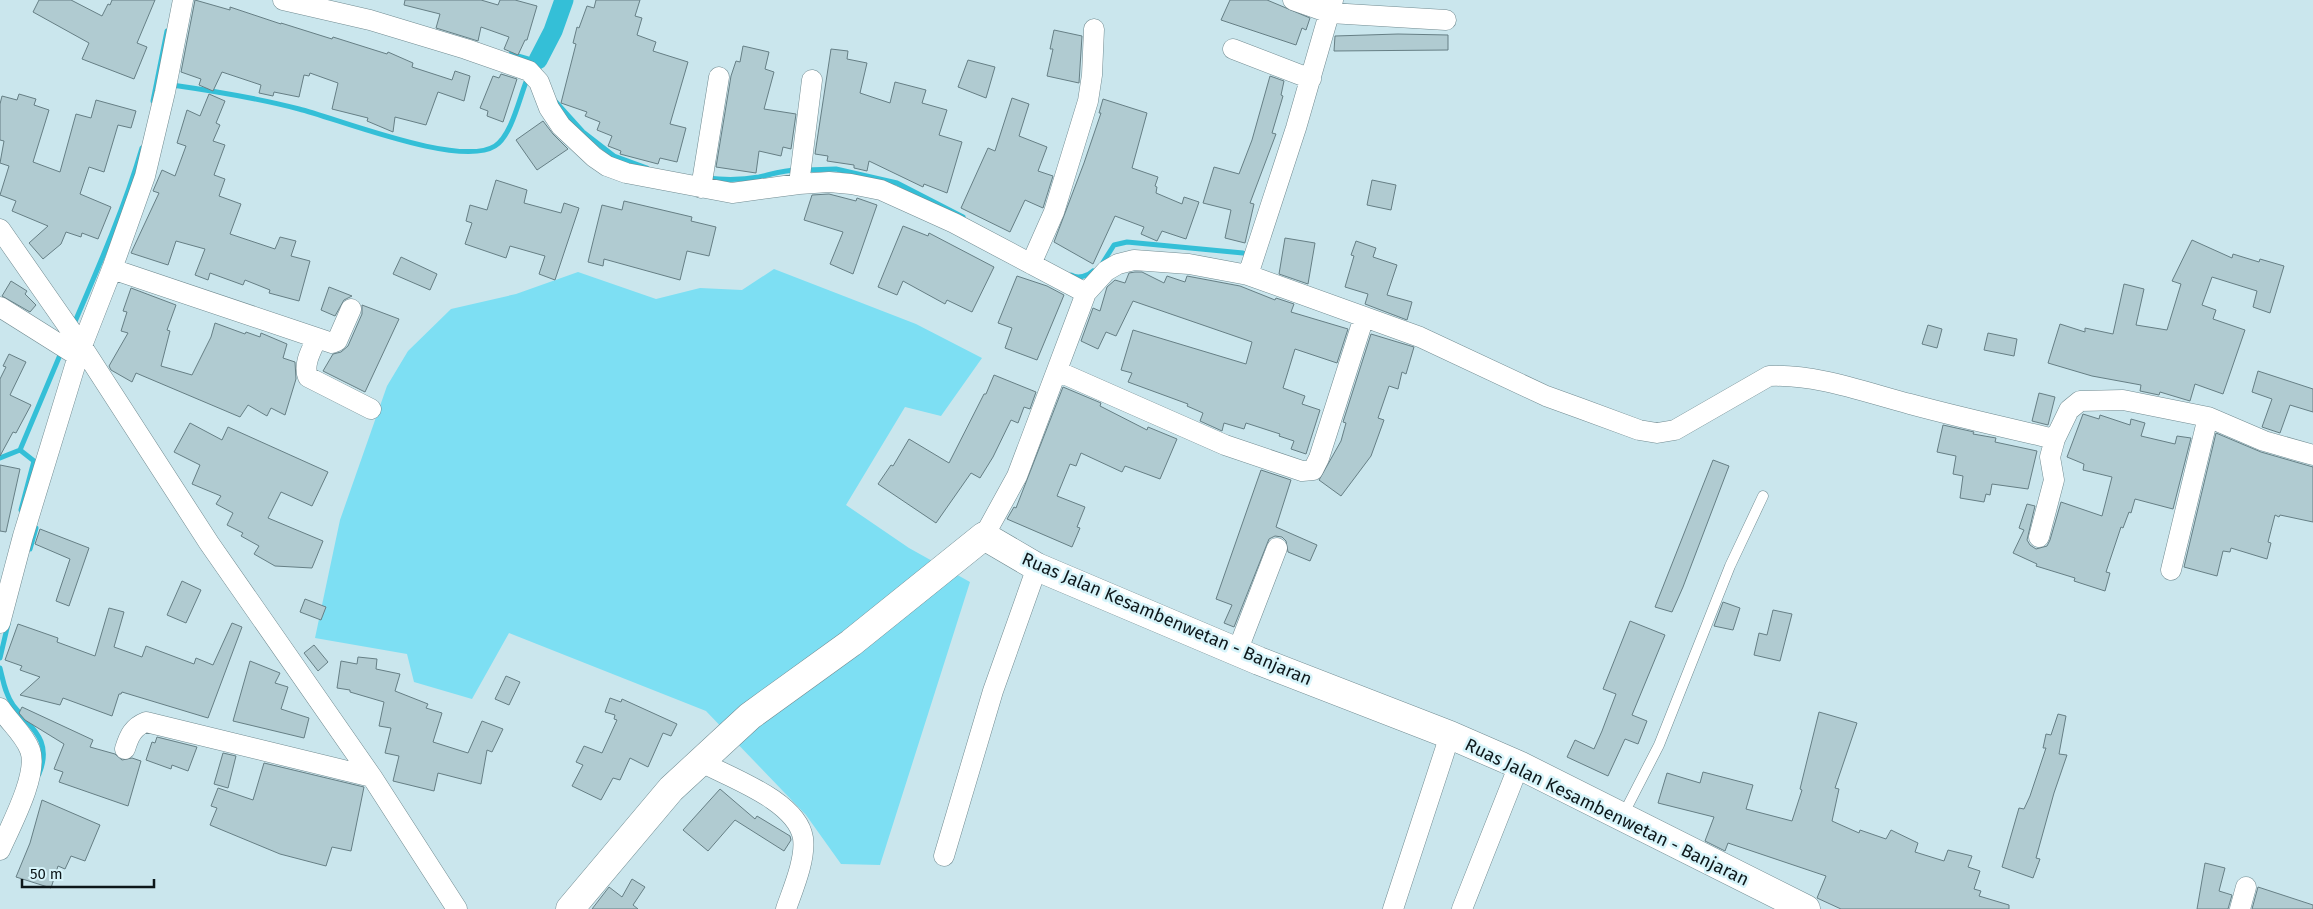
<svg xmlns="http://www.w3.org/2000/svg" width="2313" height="909" font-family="'Fira Sans',sans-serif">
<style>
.green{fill:#7ddff3}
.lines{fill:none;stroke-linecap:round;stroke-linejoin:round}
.stream{stroke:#34bfd7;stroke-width:5}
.canal{stroke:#34bfd7;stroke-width:19}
.building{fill:#b0cbd1;stroke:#667f85}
.lane-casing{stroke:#718b91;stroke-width:11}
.street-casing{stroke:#718b91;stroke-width:21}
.secondary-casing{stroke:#718b91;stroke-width:29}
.lane{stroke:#fff;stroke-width:10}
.street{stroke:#fff;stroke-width:20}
.secondary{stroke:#fff;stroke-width:28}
.labels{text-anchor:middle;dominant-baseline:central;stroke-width:5;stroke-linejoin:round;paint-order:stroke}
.street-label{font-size:18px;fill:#0d171a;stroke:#d7f4fa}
</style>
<rect width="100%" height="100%" fill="#cae6ed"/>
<path class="green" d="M774,269L916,324L982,358L941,416L905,407L846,505L909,548L970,582L880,865L841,864L806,815L706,711L509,633L472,699L414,682L407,654L315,638L340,520L387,386L408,351L451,309L516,294L578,272L656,299L700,288L742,290Z"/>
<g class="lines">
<path class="stream" d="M511,54L528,59L533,64
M172,85C214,91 257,98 299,109C339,119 460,168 495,146C511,136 519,100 526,82
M153,101L167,31
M555,101L583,132L614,156L647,168
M806,170L836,169L897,183L963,217
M707,178C724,180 742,180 759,177C772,174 784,170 798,170
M1102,264L1114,245L1127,242L1243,253
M1071,275C1078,279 1088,276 1093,271
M74,324C99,266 124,209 142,148
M20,450L34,461L21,510
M0,458L20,450L60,355
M30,549L36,528
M0,658L8,624
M0,668C3,680 5,694 13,705C31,728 53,740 39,774"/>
<path class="canal" d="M538,60L553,31L564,0"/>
</g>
<path class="building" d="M39,0H71L102,16L108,4L110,5L112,0H155L137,43L147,47L134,79L82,59L89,43L33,12Z
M195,0L230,10V7L281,24V23L332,39L333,37L387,54L388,52L413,63L412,67L452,80L455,71L470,76L464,101L438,92L426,125L395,117L393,132L367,121L368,118L332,109L338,83L310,73L309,76L304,75L299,97L274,92L273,96L259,93L261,85L222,72L213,91L199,85L201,79L181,72Z
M405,0H481L498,5L500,0H515L537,6L527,40H525L518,55L504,49L509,37L481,27L478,41L436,28L440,14L404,5Z
M596,0H640L635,16L642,18L637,35L656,42L653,51L688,62L670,124L686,128L677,162L660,158L658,164L620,154L621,151L608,146L612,136L597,130L600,122L585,116L587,112L561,103L576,44L573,43L577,27L579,28L587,6L594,8Z
M1230,0H1267L1310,18L1306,30L1302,28L1296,45L1221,20Z
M1054,30L1082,36L1079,83L1047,76L1053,49H1050Z
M1398,34L1448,35V50L1334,51L1335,36Z
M743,46L769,52L765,69L774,72L764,109L796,114L791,149L783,147L781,156L759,151L756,173L716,167L731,76L736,61L740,62Z
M831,49L848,51L847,59L867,63L860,93L890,103L895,82L926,90L922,103L947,110L939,135L962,142L947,193L924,184L923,187L869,161L867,171L854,168V165L827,161L828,156L815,154Z
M968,60L995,67L986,98L958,87Z
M501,74L517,79L503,122L487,116L488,111L480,108L493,76L499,78Z
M1270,76L1284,81L1281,95L1283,96L1272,133L1276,134L1250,203L1254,204L1245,243L1225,238L1231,210L1203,203L1214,167L1239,174L1252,140Z
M19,94L36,99L34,105L49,110L33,162L60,172L76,114L91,118L96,100L136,111L131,128L118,125L104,172L89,167L80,194L111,207L98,239L82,233L81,237L66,232L61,244L43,259L29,243L48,226L12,211L16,201L0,195L9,166L0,163L4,141L0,140V104L2,96L17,100Z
M209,94L225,101L216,123L220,125L213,141L225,145L214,175L225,179L219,196L241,204L230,234L275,249L280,237L296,241L291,256L310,261L299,301L269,293L270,290L245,280L243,285L210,273L208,280L195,275L205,249L176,241L168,265L131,253L159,193L153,191L162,170L175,176L186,146L177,143L187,110L200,116Z
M1012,98L1029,104L1019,136L1047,147L1038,171L1053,176L1043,208L1025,200L1010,232L961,208L988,148L995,151Z
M1103,99L1147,113L1132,168L1158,177L1155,186L1157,187L1156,193L1182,204L1184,197L1199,202L1186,239L1162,231L1157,241L1141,234L1144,227L1115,216L1093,264L1054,242L1084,163L1101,113H1099Z
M543,121L553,134L568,149L537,170L516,140Z
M496,180L527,190L524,203L561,213L564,203L579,208L555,280L539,274L545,256L510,246L506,258L465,244L472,223L466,221L470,205L487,210Z
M1372,180L1396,185L1391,210L1367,205Z
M829,194L856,201L857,198L877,205L853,274L830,264L843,232L804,220L812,195Z
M624,201L692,217L691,221L716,227L709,256L687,251L680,280L604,259L603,266L588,262L602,205L622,210Z
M903,226L928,236L929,233L994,267L972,312L947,300L945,304L903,281L897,295L878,287Z
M1285,238L1315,243L1308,284L1279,274Z
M2192,240L2232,258L2233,254L2259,262L2260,259L2284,266L2270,313L2253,307L2257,291L2212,277L2202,305L2216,310L2213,319L2245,330L2223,394L2195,384L2190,401L2160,392L2159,395L2140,391L2141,385L2092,376L2048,363L2060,324L2085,332V328L2113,334L2124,284L2144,289L2136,325L2167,330L2181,284L2172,281Z
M1356,241L1376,248L1373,257L1397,265L1387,295L1412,302L1407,320L1365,304L1368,294L1345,287L1354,256L1351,255Z
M401,257L437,274L430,290L393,274Z
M1135,272H1142L1164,283L1167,276L1185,282L1187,276L1240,286L1275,300L1276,298L1294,304L1291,312L1348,329L1337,363L1295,349L1283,388L1305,396L1302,404L1320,410L1306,454L1291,449L1294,441L1279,436L1280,434L1246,423L1244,429L1224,423L1222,431L1200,421L1203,413L1187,406L1188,404L1128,382L1132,373L1121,370L1133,330L1246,364L1252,342L1133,301L1116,336L1106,332L1098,349L1081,341L1093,308L1100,311L1107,287L1115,280L1125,283L1129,273Z
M1017,276L1047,286L1064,295L1037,360L1005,348L1012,328L998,323Z
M11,281L27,291L25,294L36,305L30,312L2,296Z
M329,287L352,296L344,300L335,316L321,310Z
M131,288L176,305L167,330L170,331L161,366L192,375L211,337L215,323L245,334L246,332L260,337L261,333L287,344L283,358L295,362L296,379L285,415L271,408L267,416L248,405L240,417L136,373L132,382L111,370L109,366L128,333L121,331L127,312L123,311Z
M362,305L399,319L365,392L323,371L333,354L341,352L348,346L362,314Z
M1928,325L1942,329L1937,348L1922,344Z
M1988,333L2017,339L2014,356L1984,350Z
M1371,334L1414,347L1406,374L1402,372L1398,389L1389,386L1378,418L1384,420L1371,456L1341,496L1319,480L1341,441L1346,423L1343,422Z
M9,354L26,362L10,395L31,405L16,433L13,432L0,456V379L6,367L3,366Z
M2258,371L2313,389V412L2290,405L2280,433L2262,427L2272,399L2252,392Z
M994,375L1036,392L1030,409L1024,407L1018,423L1011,420L993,457L980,478L971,473L936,523L878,484L891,465L893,466L909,439L949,463L984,394H986Z
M1063,387L1101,403L1100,406L1147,430L1148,427L1177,439L1160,479L1125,466L1122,472L1081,453L1076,466L1070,464L1057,496L1085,507L1077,527L1080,528L1072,547L1007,519L1014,507L1016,508Z
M2039,393L2055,397L2048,425L2032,421Z
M2083,414L2099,419L2100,415L2130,425L2131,419L2145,423L2141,436L2175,444L2177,436L2191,438L2173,509L2135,499L2131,513L2129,512L2123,528L2121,527L2106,572L2110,573L2105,591L2074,581L2075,578L2036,566L2037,564L2013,553L2024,530L2019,528L2027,504L2035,506L2027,540L2030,545L2036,549L2047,546L2050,540L2061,502L2102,516L2112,477L2083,470L2084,464L2067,457Z
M190,423L222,440L228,427L328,472L312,506L281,492L268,518L323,541L312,568L275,566L254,554L259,546L241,536L243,533L227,525L233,513L216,504L221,496L192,484L200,465L174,452Z
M1943,425L1974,432L1973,434L1996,438L1995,442L2037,451L2028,489L1992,484L1990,495L1986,494L1984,502L1960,498L1963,476L1953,474L1956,456L1937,452Z
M2216,433L2261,452L2313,467V522L2280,515L2279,517L2275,515L2268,542L2271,543L2267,559L2231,548L2230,552L2223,551L2217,576L2184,567Z
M1713,460L1729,466L1683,587L1672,612L1655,607Z
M0,465L20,469L6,532L0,531Z
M1261,470L1291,480L1276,527L1317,545L1310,561L1288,552L1286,541L1282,537L1275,536L1269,539L1234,627L1224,623L1232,605L1216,599Z
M40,529L89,548L69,606L56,601L70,559L35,544Z
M182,581L201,590L186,623L167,615Z
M305,599L326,607L321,620L300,612Z
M1723,602L1740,608L1733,630L1714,626Z
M109,608L124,612L114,647L142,657L146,646L194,664L196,658L213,665L232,623L242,627L208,718L122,692L121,694H119L112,716L63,698L60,705L20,695L40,677L20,670L22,666L5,660L18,624L58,638L57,642L95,656Z
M1773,610L1792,614L1780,661L1754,655L1759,633L1767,635Z
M1630,621L1665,635L1632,715L1647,721L1638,744L1625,739L1608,776L1567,757L1575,740L1594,749L1602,731L1616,694L1603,689Z
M314,645L328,662L318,671L304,653Z
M358,657L377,659L376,669L400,674L395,691L428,704L426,708L442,713L433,742L468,753L482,721L503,729L492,752L487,750L481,784L438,773L434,791L393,781L399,756L385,753L391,728L379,726L384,702L350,692V690L337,688L341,661L357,664Z
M250,661L280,673L275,683L288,687L281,709L309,718L304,738L233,721Z
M506,676L520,682L509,705L495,699Z
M610,698L621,702L622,699L677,724L671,736L663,733L648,767L630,758L620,780L613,778L601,800L572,786L583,765L576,762L584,746L602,753L617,720L614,719L615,715L605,712Z
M22,707L93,740L90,747L115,754L122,760L132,758L141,761L128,806L59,782L63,772L54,769L64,744L25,720L19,713Z
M1819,712L1857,723L1835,788L1839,789L1832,821L1859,833L1860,830L1886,839L1891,830L1918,843L1915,852L1944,861L1948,850L1972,856L1968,867L1980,871L1974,889L1981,891L1979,896L2009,905V909H1841L1817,898L1826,876L1728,843L1725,851L1705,841L1714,817L1658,803L1667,773L1700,783L1703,772L1753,785L1746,809L1792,821L1802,790L1800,789Z
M2058,714L2066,716L2059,754L2067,755L2054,793L2036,858L2040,859L2033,878L2002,867L2019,808L2024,809L2030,796L2046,748H2043L2046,734L2051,735Z
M157,737L197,747L188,771L172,765L171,769L146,760L152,742L155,743Z
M223,753L236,756L228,788L214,784Z
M264,763L364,787L351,851L332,847L326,866L280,854L210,825L217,808L211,806L218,788L253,800Z
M720,789L755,819L757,816L790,836L791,840L784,851L735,820L708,851L683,830Z
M42,800L100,825L85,861L71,856L65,869L58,866L51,888L16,877L30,843Z
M2205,863L2225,868L2219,891L2232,895L2228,909H2197Z
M632,879L645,887L633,905L638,909H592L609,887L622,897Z
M2258,887L2313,905V909H2252Z"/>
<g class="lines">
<defs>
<path id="lane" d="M1622,817L1659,745L1730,566L1763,496"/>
<path id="street" d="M283,0L370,20L466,49L529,71L539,82L549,108L561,126L594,157L607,166L626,173L732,193L799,184L829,182L851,184L881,190L954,223L1086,293
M1293,0L1330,13L1446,20
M1233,49L1311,79
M799,184L812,80
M701,188L719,77
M0,229L83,348L209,543L372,777L457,909
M1031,264L1054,212L1088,101L1092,75L1094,29
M112,269L332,343L337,341L351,309
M1248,275L1296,128L1333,0
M0,307L78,356
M317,338C311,351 303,364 308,377L371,409
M1057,371L1225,445L1302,471L1313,470L1319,458L1364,317
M984,536L1017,476L1086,293L1106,271L1118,264L1134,260L1189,264L1248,275L1420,337L1546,396L1582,409L1639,430L1657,433L1675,430L1769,376C1817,374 1864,392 1910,404C1958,417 2007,428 2055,439L2069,410L2080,401L2123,400L2208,417L2264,441L2313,455
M2039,537L2054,480L2050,457L2055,439
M2171,570L2208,417
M0,623L23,536L78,356L112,269L145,176L165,92L183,0
M1237,652L1277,548
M0,708C9,722 24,734 30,750C39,774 10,827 0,850
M125,749C129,736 133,727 146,722L372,777
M701,762C731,778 797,801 803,838C806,859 793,889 786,909
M944,856L993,691L1037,567
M1393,909L1450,735
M1462,909L1519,765
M2240,909L2246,887"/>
<path id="secondary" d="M570,909L671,789L750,716L851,643L984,536L1037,567L1259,661L1450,735L1519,765L1806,909"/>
</defs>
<use href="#lane" class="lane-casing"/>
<use href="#street" class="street-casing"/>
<use href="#secondary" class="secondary-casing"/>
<use href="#lane" class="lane"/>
<use href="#street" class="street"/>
<use href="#secondary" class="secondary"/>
</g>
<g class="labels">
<g class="street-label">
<text transform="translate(1167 619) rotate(23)">Ruas Jalan Kesambenwetan - Banjaran</text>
<text transform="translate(1607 812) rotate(26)">Ruas Jalan Kesambenwetan - Banjaran</text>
</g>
</g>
<path d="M22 879v8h132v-8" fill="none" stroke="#0d171a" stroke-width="2.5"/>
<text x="30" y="879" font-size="15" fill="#0d171a" stroke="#d7f4fa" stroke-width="4" paint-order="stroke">50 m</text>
</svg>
